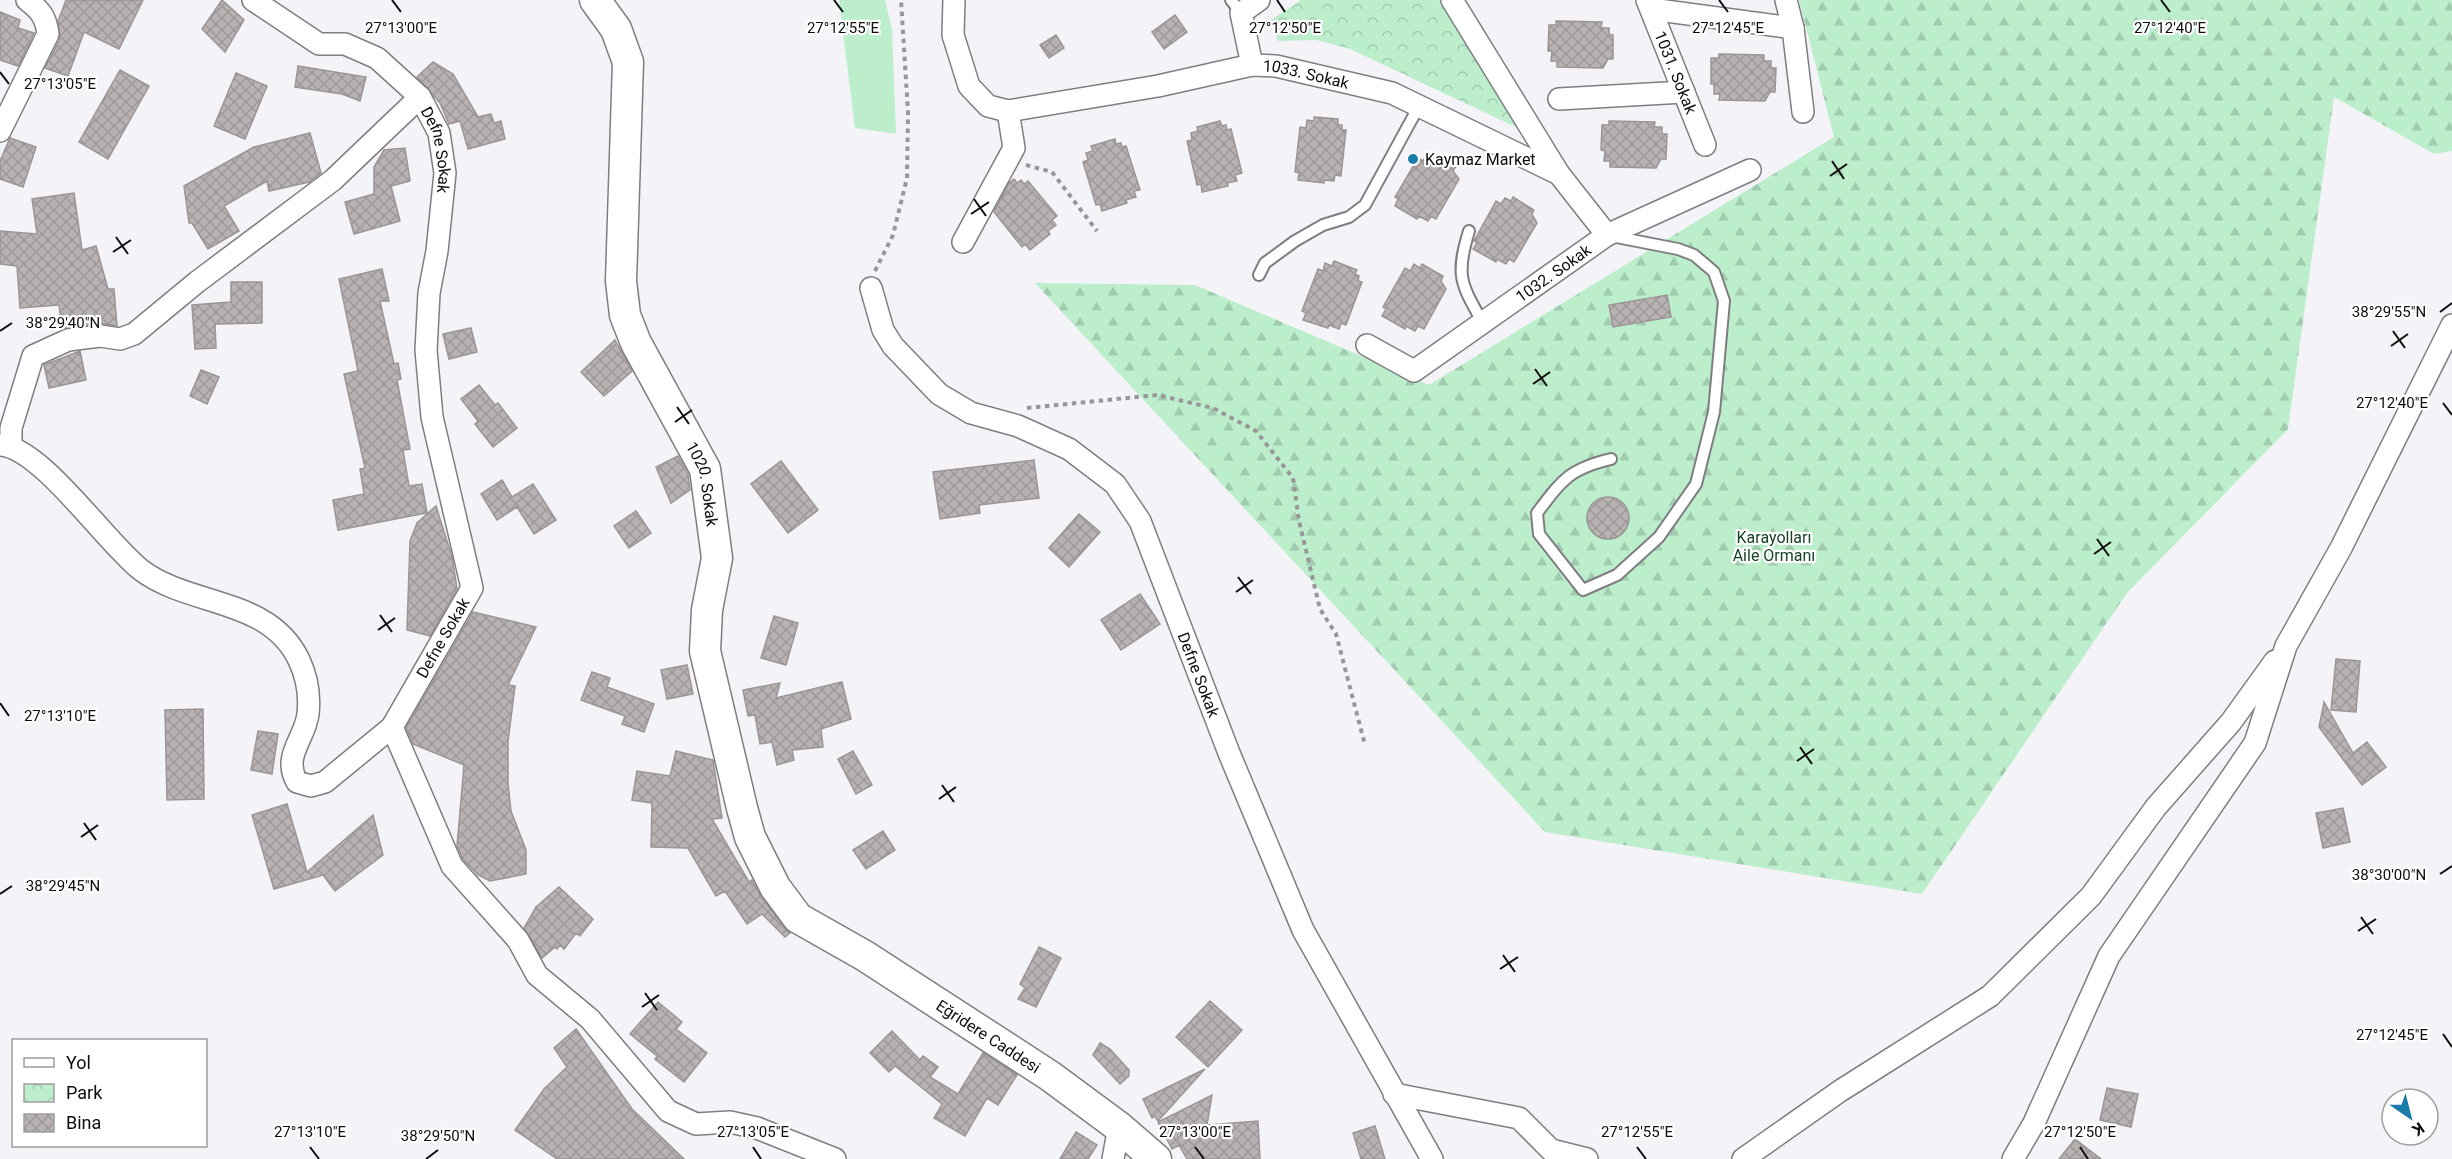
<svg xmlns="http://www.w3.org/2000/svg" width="2452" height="1159" font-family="Roboto,sans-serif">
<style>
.forest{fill:url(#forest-firs)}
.park{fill:url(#park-crowns)}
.garden{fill:#bdeecc}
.building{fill:url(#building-cross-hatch);stroke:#9b9595;stroke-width:1.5}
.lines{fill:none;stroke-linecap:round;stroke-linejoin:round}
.lane-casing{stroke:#7e7e82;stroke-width:14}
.street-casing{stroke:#7e7e82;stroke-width:24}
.secondary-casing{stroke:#7e7e82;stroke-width:33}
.path{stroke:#97979a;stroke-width:4;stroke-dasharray:4.5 4.5;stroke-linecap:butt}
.lane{stroke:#fff;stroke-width:10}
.street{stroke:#fff;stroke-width:21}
.secondary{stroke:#fff;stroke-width:30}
.ticks{fill:none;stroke:#0d0d0e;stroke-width:2}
.poi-dot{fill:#1a7ca8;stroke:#fff;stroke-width:2}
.labels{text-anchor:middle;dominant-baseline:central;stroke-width:4.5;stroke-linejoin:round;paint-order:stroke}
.street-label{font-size:16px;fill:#0d0d0e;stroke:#fff}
.poi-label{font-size:16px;fill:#0d0d0e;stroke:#fff;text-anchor:start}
.park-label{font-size:16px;fill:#164228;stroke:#fff}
.ticks-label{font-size:15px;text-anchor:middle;fill:#0d0d0e;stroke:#fff;stroke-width:4.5;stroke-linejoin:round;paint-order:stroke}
</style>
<defs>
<pattern id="forest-firs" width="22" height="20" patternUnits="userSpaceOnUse" patternTransform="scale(1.5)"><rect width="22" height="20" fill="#bdeecc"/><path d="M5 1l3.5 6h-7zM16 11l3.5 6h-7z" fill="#a1cbae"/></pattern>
<pattern id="park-crowns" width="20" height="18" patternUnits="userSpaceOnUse" patternTransform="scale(1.5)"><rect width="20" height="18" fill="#bdeecc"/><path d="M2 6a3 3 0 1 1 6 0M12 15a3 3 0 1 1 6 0" fill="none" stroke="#a1cbae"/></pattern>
<pattern id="building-cross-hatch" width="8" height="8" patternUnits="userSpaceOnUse" patternTransform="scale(1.5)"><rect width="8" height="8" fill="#b8b3b2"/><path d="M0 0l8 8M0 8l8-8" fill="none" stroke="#9d9998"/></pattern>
</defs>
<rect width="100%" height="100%" fill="#f3f3f8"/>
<path class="forest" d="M1799,0H2452V151L2434,154L2334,97L2288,429L2127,593L1922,894L1545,832L1035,283L1195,285L1429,385L1834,137Z"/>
<path class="park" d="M1301,0H1439L1520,129L1350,49L1316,40L1278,41L1271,20Z"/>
<path class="garden" d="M839,0H885L892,29L896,134L855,128Z"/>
<path class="building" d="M66,0H143L119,49L84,32L68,76L45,68L60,39L58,21Z
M222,0L244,20L225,52L202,29Z
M0,12L20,20L18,28L34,33L18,66L0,60Z
M1175,15L1187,32L1164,49L1152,32Z
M1556,21L1602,22L1601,28H1609V34L1613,35V59H1608L1603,68L1557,67V61H1551L1552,51H1548L1549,25H1556Z
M1056,35L1064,48L1049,58L1040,45Z
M1719,54L1764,55V61H1771V68H1776L1775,92H1770L1765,101L1719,100L1720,94H1714V84H1711V58H1719Z
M433,62L453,74L478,117L491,114L494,123L501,121L505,139L468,149L460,121L449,124L440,103L417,77Z
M298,66L366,77L360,101L342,94L295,87Z
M120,70L149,86L108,159L79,142Z
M236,73L267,86L245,139L214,126Z
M1314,117L1338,119V125H1342V130H1346L1341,176L1335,175L1334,181L1324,180V183L1298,180L1299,173L1295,172L1300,127L1306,128L1307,120L1314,121Z
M1220,121L1222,126L1226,125L1227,130L1231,129L1242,173L1235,175L1237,181L1227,183L1228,186L1202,192L1201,184L1197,185L1187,141L1192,140L1191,133L1198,131L1197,127Z
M1609,121L1655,122L1654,127H1662V134H1667L1666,159H1661L1656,168L1610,167V161H1604L1605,151L1601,150L1602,125H1609Z
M310,133L321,173L309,182L269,191L267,181L224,206L239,231L208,249L192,223H189L184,186L254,147Z
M10,138L36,147L23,187L0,179V161Z
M1115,139L1116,144L1121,143L1122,147L1126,146L1140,190L1134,191L1136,197L1126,200L1127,203L1102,211L1100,204L1096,205L1083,162L1088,160L1086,153L1093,151L1091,146Z
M405,148L410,181L391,186L400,221L354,234L345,202L374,194V167L384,150Z
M1435,154L1456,166L1453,171L1459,179L1436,219L1431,216L1428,221L1419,216L1417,219L1395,206L1398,199L1395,197L1418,158L1423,161L1426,155L1433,158Z
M1014,179L1017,183L1021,180L1024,184L1028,181L1057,216L1052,220L1056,225L1048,231L1050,234L1030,250L1025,244L1022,247L994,212L1009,183Z
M74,193L82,250L96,246L108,289H114L117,326L99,323L62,329L59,305L20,308L17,266L0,264V231L37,234L32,199Z
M1513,197L1534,210L1532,214L1537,223L1514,262L1509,259L1506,264L1497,259L1496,262L1473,249L1477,243L1474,241L1496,201L1501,204L1505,198L1511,201Z
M1334,261L1357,270L1355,274L1359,276L1358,281L1362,282L1346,325L1341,323L1339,329L1329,325L1328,328L1303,320L1306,313L1302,311L1318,269L1323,271L1325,263L1332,266Z
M1414,264L1420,268L1422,264L1443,276L1441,281L1446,289L1424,329L1418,326L1415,331L1406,326L1405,329L1382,316L1386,309L1383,307L1405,268L1410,271Z
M382,269L389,301H380L394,364L398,363L401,379L397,380L410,449L403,450L409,486L422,484L427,513L338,530L333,500L364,494L360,469L365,468L344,374L358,371L339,279Z
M231,282H262V323L215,324L216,348L195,349L192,305L231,302Z
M1667,295L1671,317L1613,327L1609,305Z
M471,328L477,352L449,359L443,334Z
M615,340L632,371L604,396L581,372Z
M80,351L86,380L49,388L44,365Z
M201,370L219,377L207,404L190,396Z
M479,385L495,405L498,403L517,428L493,447L475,424L478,421L461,399Z
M678,456L688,474L690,490L671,503L656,467Z
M1034,460L1039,498L979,505L980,513L940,519L933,472Z
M781,461L818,510L788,533L751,484Z
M502,480L512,497L533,484L556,520L534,534L517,507L497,520L481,494Z
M1587 518a21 21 0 1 1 42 0a21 21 0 1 1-42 0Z
M436,506L452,557L457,588L430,636L407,630L410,541L417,523Z
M636,511L651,533L629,548L614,526Z
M1079,514L1100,532L1069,567L1049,548Z
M1140,594L1160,624L1121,650L1101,620Z
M473,612L536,627L508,685L515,686L508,742V783L511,811L526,850V874L490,881L478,875L463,859L457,846L464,765L413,744L406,728Z
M774,616L798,623L786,665L761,658Z
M2336,659L2360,661L2356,712L2331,710Z
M687,665L693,694L667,699L661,670Z
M592,672L610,678L607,687L654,704L644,732L622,724L625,716L581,700Z
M842,682L851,719L821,729L823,747L792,750L794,760L777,765L772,742L760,744L755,715L748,716L743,690L780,683L776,698Z
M2324,702L2353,753L2367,742L2386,767L2362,785L2319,727Z
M203,709L204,799L167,800L165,710Z
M258,731L278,734L272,774L251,770Z
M676,751L713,760L722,818L712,819L749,882L752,880L761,897L790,933L785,937L762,914L747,924L725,891L716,896L688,848L651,847L652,803L632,800L637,771L670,776Z
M853,751L872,785L856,794L838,759Z
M287,804L307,872L373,815L383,855L335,891L323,875L274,889L252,815Z
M2343,808L2350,842L2323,848L2316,813Z
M883,831L895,850L866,869L853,850Z
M559,887L593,919L580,936L576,933L564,949L560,945L557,949L555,947L542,958L524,928L536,907Z
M1039,947L1061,958L1036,1007L1018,999L1025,988L1020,984Z
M1210,1001L1242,1030L1208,1067L1176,1037Z
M658,1002L682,1022L676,1029L707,1053L684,1082L655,1059L657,1056L630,1034Z
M576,1029L632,1109L684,1159H557L515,1130L544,1089L567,1067L554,1048Z
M892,1031L920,1060L923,1056L938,1067L930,1077L958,1094L983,1053L1017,1075L998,1105L987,1098L965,1136L934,1118L942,1104L895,1066L889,1072L870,1053Z
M1100,1043L1110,1049L1129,1070V1076L1120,1084L1093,1055Z
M1205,1069L1158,1121L1155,1116L1152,1118L1143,1099Z
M2107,1088L2138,1094L2131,1127L2100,1120Z
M1212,1095L1207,1125L1258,1121L1260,1159H1187L1179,1145L1172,1149L1158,1122Z
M1375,1126L1385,1159H1361L1353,1133Z
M1076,1132L1097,1145L1088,1159H1060Z
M2075,1139L2101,1159H2059Z"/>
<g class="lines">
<defs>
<path id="lane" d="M1231,0L1241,13
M1469,231C1455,276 1461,284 1483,323
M1611,236L1678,249L1694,255L1714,272L1724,301L1714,412L1696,484L1659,537L1617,575L1583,590L1539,534L1537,513C1562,480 1569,469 1611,459
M1259,275L1265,263L1295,241L1323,225L1349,217L1365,205L1419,106"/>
<g id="street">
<path id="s1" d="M253,0L319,44H345L377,58L420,97L439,133L445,173L437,251L429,293L426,350L432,417L472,588L392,727L452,866L518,940L537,975L590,1019L668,1111L696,1124L730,1122L757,1128L835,1159"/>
<path id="s2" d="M954,0L953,35L969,86L988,106L1008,111L1158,86L1252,65L1276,66L1392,93L1559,174L1607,235"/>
<path d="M1452,0L1559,174"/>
<path id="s3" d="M1647,0L1705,145"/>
<path d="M1786,0L1793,28L1803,112"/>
<path d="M1651,9L1793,28"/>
<path d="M1252,65L1241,13L1259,0"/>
<path d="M1559,99L1684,92"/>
<path d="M0,131L48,34C46,17 40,10 27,0"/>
<path d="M963,242L1014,148L1008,111"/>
<path id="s4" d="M871,288L883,330L893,346L939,394L971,413L1018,426L1069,449L1115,484L1140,521L1229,753L1303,930L1432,1159"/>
<path id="s5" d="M1367,345L1414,371L1607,235L1750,170"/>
<path d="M0,445C41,447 106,543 141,570C190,607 269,597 299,660C307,677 310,696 308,714C305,739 282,756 297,782L311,786L325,782L392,727"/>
<path d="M11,445V428L33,356L68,340L100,336L120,339L134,334L197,282L333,180L420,97"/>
<path d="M1394,1094L1519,1118L1551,1150L1587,1159"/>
<path d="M1113,1159L1119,1127"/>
<path d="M1743,1159L1840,1091L1990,996L2091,896L2156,807L2231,722L2275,661"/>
<path d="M2013,1159L2034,1123L2109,956L2255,743L2286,646L2341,548L2452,325"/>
</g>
<g id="secondary">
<path id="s6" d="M595,0L616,29L628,62L621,281L625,315L636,343L705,469L717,558L707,610L705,651L742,808L750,837L775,887L798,918L865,956L1050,1076L1119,1127L1156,1159"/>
</g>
</defs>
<use href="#lane" class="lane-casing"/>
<use href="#street" class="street-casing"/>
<use href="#secondary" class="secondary-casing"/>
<path class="path" d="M1026,165L1052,172L1097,231
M875,271L893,235L907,178L908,112L901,0
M1027,408L1157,395L1213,408L1256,431L1293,478L1299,521L1320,609L1336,634L1365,745"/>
<use href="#lane" class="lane"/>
<use href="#street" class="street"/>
<use href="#secondary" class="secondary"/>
</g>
<path class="ticks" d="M392,0L401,12M834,0L843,12M1277,0L1285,12M1719,0L1728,12M2161,0L2170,12M0,72L9,84M1832,161L1844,179M1830,176L1847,164M974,199L986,216M971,214L989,202M116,237L128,254M113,252L131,240M2440,312L2452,303M0,331L12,323M2393,331L2405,348M2391,346L2408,334M1535,369L1547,386M1533,384L1550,372M2443,403L2452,415M677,407L689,424M675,422L692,410M2097,539L2109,556M2094,554L2111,542M1238,577L1251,594M1236,592L1253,580M380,615L392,632M378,630L395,618M0,703L9,716M1800,747L1812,764M1797,761L1814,749M942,785L954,802M939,799L956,787M84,823L96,840M81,837L98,825M2440,874L2452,866M0,894L12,886M2361,917L2373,934M2358,931L2376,919M1503,955L1515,972M1500,969L1518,957M645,993L657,1010M642,1007L659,995M2443,1034L2452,1047M310,1147L319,1159M753,1147L761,1159M1195,1147L1204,1159M1637,1147L1646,1159M2080,1147L2088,1159M426,1159L438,1150"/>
<circle class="poi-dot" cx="1413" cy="159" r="6"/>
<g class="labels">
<g class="street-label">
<text stroke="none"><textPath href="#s3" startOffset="78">1031. Sokak</textPath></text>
<text stroke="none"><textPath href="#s2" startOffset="440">1033. Sokak</textPath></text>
<text stroke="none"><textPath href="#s1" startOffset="255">Defne Sokak</textPath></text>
<text stroke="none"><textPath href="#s5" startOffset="224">1032. Sokak</textPath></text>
<text stroke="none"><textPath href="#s6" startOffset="512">1020. Sokak</textPath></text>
<text transform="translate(443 638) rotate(-60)">Defne Sokak</text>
<text stroke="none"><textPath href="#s4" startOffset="538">Defne Sokak</textPath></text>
<text stroke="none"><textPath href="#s6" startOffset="1192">Eğridere Caddesi</textPath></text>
</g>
<g class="poi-label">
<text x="1425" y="159">Kaymaz Market</text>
</g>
<g class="park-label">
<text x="1774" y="537">Karayolları<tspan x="1774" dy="18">Aile Ormanı</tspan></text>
</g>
</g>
<g class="ticks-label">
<text x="401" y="33">27°13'00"E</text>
<text x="843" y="33">27°12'55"E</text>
<text x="1285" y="33">27°12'50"E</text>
<text x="1728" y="33">27°12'45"E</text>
<text x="2170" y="33">27°12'40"E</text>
<text x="60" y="89">27°13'05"E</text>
<text x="2389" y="317">38°29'55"N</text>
<text x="63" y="328">38°29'40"N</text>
<text x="2392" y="408">27°12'40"E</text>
<text x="60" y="721">27°13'10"E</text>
<text x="2389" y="880">38°30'00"N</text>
<text x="63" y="891">38°29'45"N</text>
<text x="2392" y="1040">27°12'45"E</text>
<text x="310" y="1137">27°13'10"E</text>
<text x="753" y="1137">27°13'05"E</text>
<text x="1195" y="1137">27°13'00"E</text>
<text x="1637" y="1137">27°12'55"E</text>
<text x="2080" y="1137">27°12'50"E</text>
<text x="438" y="1141">38°29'50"N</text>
</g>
<rect x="12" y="1039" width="195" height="108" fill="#ffffff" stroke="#9e9e9f" stroke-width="1.5"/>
<rect x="24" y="1058" width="30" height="9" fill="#ffffff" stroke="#9e9e9f" stroke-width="1.5"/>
<text x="66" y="1069" font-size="18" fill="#0d0d0e">Yol</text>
<rect x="24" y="1084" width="30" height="18" fill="url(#park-crowns)" stroke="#9e9e9f" stroke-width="1.5"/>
<text x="66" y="1099" font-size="18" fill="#0d0d0e">Park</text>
<rect x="24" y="1114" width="30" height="18" fill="url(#building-cross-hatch)" stroke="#9e9e9f" stroke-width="1.5"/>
<text x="66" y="1129" font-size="18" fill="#0d0d0e">Bina</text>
<g transform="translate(2410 1117) rotate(145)"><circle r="28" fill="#ffffff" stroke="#9e9e9f" stroke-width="1.5"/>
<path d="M0-4.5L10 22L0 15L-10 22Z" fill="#1a7ca8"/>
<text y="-9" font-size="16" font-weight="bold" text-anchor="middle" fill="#0d0d0e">K</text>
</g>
</svg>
